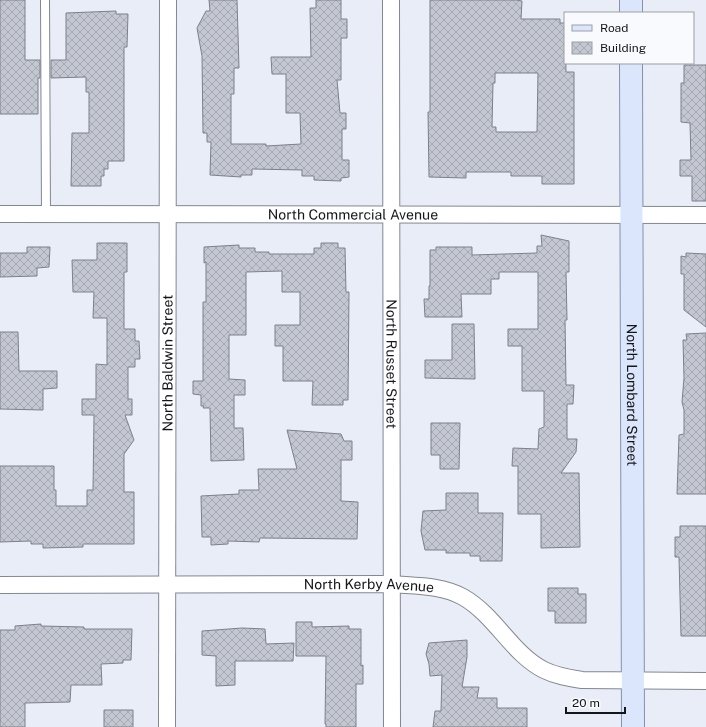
<svg xmlns="http://www.w3.org/2000/svg" width="706" height="727" font-family="'Public Sans',sans-serif">
<style>
.building{fill:url(#building-cross-hatch);stroke:#7c8089;fill-rule:evenodd}
.lines{fill:none;stroke-linecap:round;stroke-linejoin:round}
.lane-casing{stroke:#838790;stroke-width:10}
.street-casing{stroke:#838790;stroke-width:18}
.primary-casing{stroke:#8692aa;stroke-width:24}
.lane{stroke:#fff;stroke-width:8}
.street{stroke:#fff;stroke-width:16}
.primary{stroke:#dbe5fb;stroke-width:22}
.labels{text-anchor:middle;dominant-baseline:central;stroke-width:3;stroke-linejoin:round;paint-order:stroke}
.street-label{font-size:14px;fill:#15161a;stroke:#f8fafe}
</style>
<defs>
<pattern id="building-cross-hatch" width="8" height="8" patternUnits="userSpaceOnUse"><rect width="8" height="8" fill="#c3c7d1"/><path d="M0 0l8 8M0 8l8-8" fill="none" stroke="#a7aab3"/></pattern>
</defs>
<rect width="100%" height="100%" fill="#e8edf7"/>
<path class="building" d="M0,0H25V60H40V78H38V114H0Z
M209,0H237L239,68H234V94H231V144H266V146L301,144L300,113H286V74H272L271,57H311L310,8H316V0H341V19H347V38H341V80H337L340,113H346V129H342V160H349V177L341,178V181L314,180V176H302V170L252,169V175H241V177L210,175L211,142H207V133H203L202,56L197,28L206,11H210Z
M430,0H516L522,1L521,19H560V23H565L566,72H574V184H542V176H511V172H466V178L429,177L428,112H430ZM495,73H538L537,132H496V127H492L493,83H495Z
M116,11V14H128L127,47H124V161H108V169H104V176H101V186H71L72,133H89V92H86V77L51,78V60H66V13Z
M684,65H706V201H692V176H680V160H691L690,123L681,122V83H684Z
M541,235L569,241V272H566L567,320H565L566,385H574L573,404H567V439H577L576,452L561,473H579L580,547L541,548V514H518V466H512L513,448L538,449L539,429L544,427V391H522V346H508V329H538V272H499V279H491V294H461L462,317H425L424,299H429V286H430V250H436V247H472V255L537,253V246H542Z
M97,243H127V272H124V329H135V341H139L140,359H135V367H128V399H132V415H125L134,440L124,454V492H134V544H83V547L43,548V544H31V541L0,542V466H54V490H56V506H87V490H93L94,415H82V399H96V364L107,365V318H93L94,292H73L72,260H97Z
M321,243H338V248H345L346,292H349L348,400H343V405H312L313,381H283V346H275V325H300V292H282V271L246,272V335H229V379L245,380V395H234V428H243L244,460L211,461L210,408H203L204,406H201V395L193,394V381H203V302H206V262L204,263V247L239,245V248H255V252H269V254H314V248H321Z
M27,247H50L49,267L37,268V276L0,277V253H27Z
M686,253L706,254V327L684,310V274H681V256L686,257Z
M452,324H474L475,379L425,378V360H452Z
M0,332H18L19,371H57V388L43,389V410L0,409Z
M706,333V494H677L679,435L684,434V410L682,402L684,378L683,340H687L686,334Z
M431,423H460L459,469H440V455H431Z
M287,430L341,434L344,441H352V460H341V501L358,502L357,539L260,538L259,542L228,541V544L211,545V537H202L201,496L239,494V490H259L258,469H297Z
M446,493H478V513H503L502,561H480V556H470V553H446V550H425L421,531L423,511L446,510Z
M680,526H706V636H681L679,557H675V537H680Z
M548,588H578V594H586V623H555V611H548Z
M296,622H312V627L349,626V629H361V666L363,665V684H356V727H326V724H325L326,656H296Z
M41,624V626L84,627V629H132L131,660H123V663L101,664L102,685H71L70,702L25,703V727H0V630H15V626Z
M242,628L265,629L266,644L294,643L293,661H235V685L216,686V656L202,655V631Z
M467,640V657L462,687H479L477,698H497V708H527V727H433L435,711H441L442,675L430,676L429,664L426,654L429,643Z
M104,710H133V727H104Z"/>
<g class="lines">
<defs>
<path id="lane" d="M45,0L46,214"/>
<g id="street">
<path id="s1" d="M391,0L392,727"/>
<path id="s2" d="M0,214L706,215"/>
<path id="s3" d="M0,585L392,584C415,586 442,585 463,597C496,616 512,654 544,670C556,676 569,678 582,680L706,681"/>
<path id="s4" d="M167,727L168,0"/>
</g>
<g id="primary">
<path d="M631,0V13"/>
<path id="s5" d="M631,63L633,727"/>
</g>
</defs>
<use href="#lane" class="lane-casing"/>
<use href="#street" class="street-casing"/>
<use href="#primary" class="primary-casing"/>
<use href="#lane" class="lane"/>
<use href="#street" class="street"/>
<use href="#primary" class="primary"/>
</g>
<g class="labels">
<g class="street-label">
<text stroke="none"><textPath href="#s2" startOffset="353">North Commercial Avenue</textPath></text>
<text stroke="none"><textPath href="#s4" startOffset="364">North Baldwin Street</textPath></text>
<text stroke="none"><textPath href="#s1" startOffset="364">North Russet Street</textPath></text>
<text stroke="none"><textPath href="#s5" startOffset="332">North Lombard Street</textPath></text>
<text stroke="none"><textPath href="#s3" startOffset="369">North Kerby Avenue</textPath></text>
</g>
</g>
<rect x="564" y="12" width="130" height="52" fill="#f8fafe" stroke="#9d9fa3"/>
<rect x="572" y="25" width="20" height="6" fill="#dbe5fb" stroke="#9d9fa3"/>
<text x="600" y="32" font-size="12" fill="#15161a">Road</text>
<rect x="572" y="42" width="20" height="12" fill="url(#building-cross-hatch)" stroke="#9d9fa3"/>
<text x="600" y="52" font-size="12" fill="#15161a">Building</text>
<path d="M566 707v6h59v-6" fill="none" stroke="#15161a" stroke-width="2"/>
<text x="572" y="707" font-size="12" fill="#15161a" stroke="#f8fafe" stroke-width="3" paint-order="stroke">20 m</text>
</svg>
